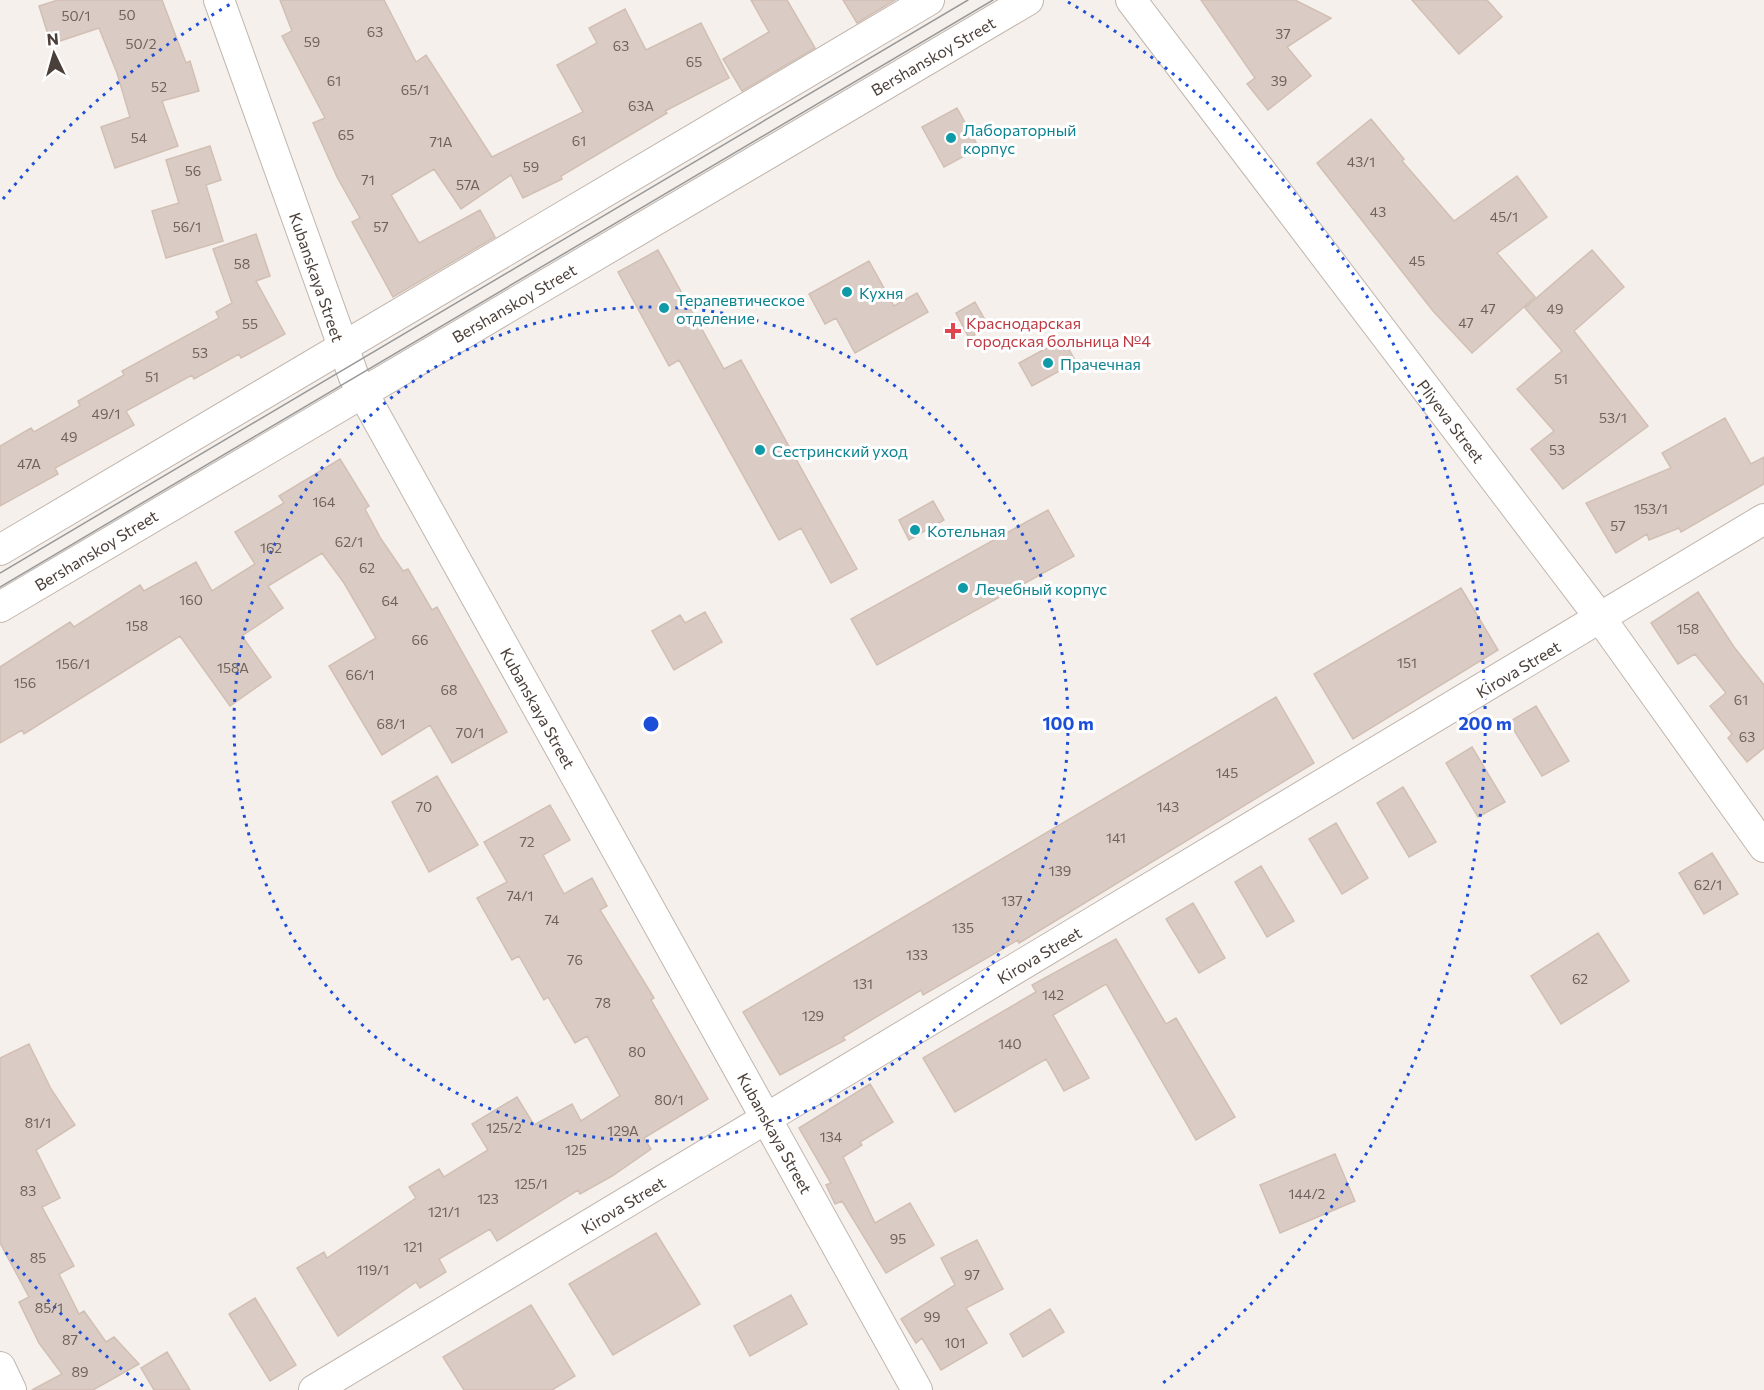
<svg xmlns="http://www.w3.org/2000/svg" width="1764" height="1390" font-family="Commissioner,sans-serif">
<style>
.building{fill:#daccc4;stroke:#d2bfb4;stroke-width:1.5}
.lines{fill:none;stroke-linecap:round;stroke-linejoin:round}
.minor-casing{stroke:#c1b6ae;stroke-width:32}
.minor{stroke:#fff;stroke-width:30}
.tram{stroke:#999;stroke-width:1.5}
.ring{fill:none;stroke:#1d4ed8;stroke-width:3;stroke-dasharray:3 6}
.culture-dot{fill:#0f9aa8;stroke:#fff;stroke-width:2}
.health-dot{fill:#e0444e;stroke:#fff;stroke-width:2}
.labels{text-anchor:middle;dominant-baseline:central;stroke-width:6;stroke-linejoin:round;paint-order:stroke}
.number-label{font-size:14px;fill:#6e625c}
.street-label{font-size:16px;fill:#4a3f39;stroke:#fff}
.culture-label{font-size:16px;fill:#0d838f;stroke:#fff;text-anchor:start}
.health-label{font-size:16px;fill:#be3a42;stroke:#fff;text-anchor:start}
.centre{fill:#1d4ed8;stroke:#fff;stroke-width:3}
.ring-label{font-size:18px;text-anchor:middle;font-weight:bold;fill:#1d4ed8;stroke:#fff;stroke-width:6;stroke-linejoin:round;paint-order:stroke}
</style>
<rect width="100%" height="100%" fill="#f5f0eb"/>
<path class="building" d="M58,0H162L186,63L190,61L199,91L162,101L178,146L115,168L101,127L130,117L117,73L99,28L51,44L39,6Z
M280,0H384L416,62L426,55L492,157L583,112L557,65L597,43L589,28L625,9L646,50L701,23L729,78L665,111L667,113L561,176L562,179L523,198L511,175L461,209L434,169L391,195L419,243L480,210L495,237L393,297L352,222L360,218L337,177L313,123L325,118L282,36L292,31Z
M751,0H787L815,48L742,91L723,59L769,32Z
M843,0H895L857,23Z
M1201,0H1295L1331,18L1287,47L1311,76L1268,110L1247,84L1255,78Z
M1412,0H1487L1502,17L1459,54Z
M957,108L979,148L944,167L922,127Z
M1371,119L1404,159L1402,161L1454,221L1517,176L1547,217L1497,253L1535,297L1472,353L1433,311L1317,163Z
M210,146L221,180L206,185L223,241L166,258L152,211L179,203L166,160Z
M256,234L270,276L256,281L285,334L241,358L239,354L194,379L192,375L126,411L134,425L55,468L58,474L0,506V446L31,428L34,432L80,406L78,401L124,375L122,371L219,318L216,312L232,303L213,249Z
M658,250L724,369L741,360L857,569L831,583L801,528L779,540L679,360L669,366L618,272Z
M1592,250L1624,287L1574,331L1648,426L1563,489L1531,449L1554,431L1517,389L1562,351L1525,308Z
M869,261L894,306L917,293L928,312L855,353L836,318L825,324L809,294Z
M975,302L989,327L969,338L956,313Z
M1063,339L1076,362L1032,386L1019,363Z
M1725,418L1751,464L1764,457V484L1681,532L1679,528L1649,540L1647,534L1616,553L1586,503L1671,468L1662,453Z
M340,459L369,506L365,509L381,539L403,571L408,569L432,610L437,607L507,732L452,763L430,725L382,755L329,666L376,638L344,583L322,553L268,586L283,608L242,636L271,677L230,706L180,636L24,734L22,730L0,743V667L70,622L74,627L140,585L144,591L196,562L212,591L255,564L235,532L284,503L279,496Z
M933,501L944,520L909,540L899,520Z
M1048,510L1074,556L877,665L851,619Z
M1461,588L1498,650L1353,739L1314,674Z
M1698,592L1734,647L1764,685V748L1747,762L1728,738L1732,734L1710,706L1726,693L1695,654L1678,664L1651,623Z
M705,612L722,642L674,670L652,631L680,615L685,623Z
M1276,697L1314,763L1019,943L1018,940L923,995L921,990L843,1037L845,1040L780,1075L743,1012Z
M1536,706L1569,761L1542,776L1509,722Z
M1472,747L1505,802L1478,817L1446,763Z
M437,776L478,845L429,872L392,802Z
M1403,787L1436,842L1409,857L1377,803Z
M550,805L570,840L543,855L564,894L592,878L607,906L600,910L654,998L651,1000L708,1099L644,1138L651,1149L612,1176L580,1194L578,1190L497,1241L490,1229L439,1259L446,1272L420,1288L416,1282L338,1336L297,1268L324,1252L327,1258L416,1198L409,1187L439,1169L444,1177L488,1150L472,1124L517,1097L534,1125L572,1104L581,1121L620,1096L587,1036L575,1043L548,997L544,1000L519,956L512,960L477,898L507,882L484,842Z
M1336,823L1368,878L1342,894L1309,839Z
M1712,853L1738,894L1704,914L1679,873Z
M1261,866L1294,921L1267,937L1235,882Z
M1193,903L1225,958L1199,973L1166,919Z
M1598,933L1629,981L1561,1024L1531,976Z
M1116,939L1166,1024L1176,1018L1235,1117L1196,1140L1106,984L1053,1015L1089,1078L1064,1091L1046,1059L955,1112L923,1058L1036,992L1032,985Z
M29,1044L51,1089L75,1125L36,1150L60,1198L42,1207L74,1266L59,1274L79,1314L84,1311L106,1342L114,1337L139,1364L93,1390H32L62,1374L39,1343L19,1302L29,1297L0,1243V1058Z
M870,1084L893,1122L860,1142L862,1145L843,1157L875,1223L910,1203L934,1245L886,1273L842,1201L835,1204L826,1185L831,1183L799,1128Z
M1335,1154L1355,1201L1280,1233L1260,1185Z
M656,1233L700,1304L613,1355L569,1284Z
M977,1240L1003,1289L966,1308L987,1343L941,1370L922,1338L916,1343L901,1319L955,1285L941,1258Z
M791,1295L807,1324L750,1356L734,1326Z
M255,1298L296,1365L270,1381L229,1314Z
M531,1305L575,1376L552,1390H464L443,1357Z
M1050,1309L1064,1332L1023,1357L1010,1334Z
M167,1352L190,1390H154L141,1368Z"/>
<g class="lines">
<defs>
<path id="minor" d="M219,0L354,377L917,1390
M1131,0L1601,619L1764,847
M0,550L929,0
M0,607L1028,0
M0,1367L11,1390
M314,1390L1764,519"/>
</defs>
<use href="#minor" class="minor-casing"/>
<use href="#minor" class="minor"/>
<path class="tram" d="M0,573L968,0
M0,587L993,0"/>
</g>
<g class="ring">
<circle cx="651" cy="724" r="417"/>
<path d="M143 1386A834 834 0 0 1 3 1249M3 199A834 834 0 0 1 234 2M1068 2A834 834 0 0 1 1159 1386"/>
</g>
<g class="culture-dot">
<circle cx="951" cy="138" r="6"/>
<circle cx="847" cy="292" r="6"/>
<circle cx="664" cy="308" r="6"/>
<circle cx="1048" cy="363" r="6"/>
<circle cx="760" cy="450" r="6"/>
<circle cx="915" cy="530" r="6"/>
<circle cx="963" cy="588" r="6"/>
</g>
<path class="health-dot" d="M950 322h6v6h6v6h-6v6h-6v-6h-6v-6h6z"/>
<g class="labels">
<g class="number-label">
<text x="127" y="14">50</text>
<text x="76" y="15">50/1</text>
<text x="375" y="31">63</text>
<text x="1283" y="33">37</text>
<text x="312" y="41">59</text>
<text x="141" y="43">50/2</text>
<text x="621" y="45">63</text>
<text x="694" y="61">65</text>
<text x="334" y="80">61</text>
<text x="1279" y="80">39</text>
<text x="159" y="86">52</text>
<text x="415" y="89">65/1</text>
<text x="641" y="105">63А</text>
<text x="346" y="134">65</text>
<text x="139" y="137">54</text>
<text x="579" y="140">61</text>
<text x="441" y="141">71А</text>
<text x="1361" y="161">43/1</text>
<text x="531" y="166">59</text>
<text x="193" y="170">56</text>
<text x="368" y="179">71</text>
<text x="468" y="184">57А</text>
<text x="1378" y="211">43</text>
<text x="1504" y="216">45/1</text>
<text x="187" y="226">56/1</text>
<text x="381" y="226">57</text>
<text x="1417" y="260">45</text>
<text x="242" y="263">58</text>
<text x="1488" y="308">47</text>
<text x="1555" y="308">49</text>
<text x="1466" y="322">47</text>
<text x="250" y="323">55</text>
<text x="200" y="352">53</text>
<text x="152" y="376">51</text>
<text x="1561" y="378">51</text>
<text x="106" y="413">49/1</text>
<text x="1613" y="417">53/1</text>
<text x="69" y="436">49</text>
<text x="1557" y="449">53</text>
<text x="29" y="463">47А</text>
<text x="324" y="501">164</text>
<text x="1651" y="508">153/1</text>
<text x="1618" y="525">57</text>
<text x="349" y="541">62/1</text>
<text x="271" y="547">162</text>
<text x="367" y="567">62</text>
<text x="191" y="599">160</text>
<text x="390" y="600">64</text>
<text x="137" y="625">158</text>
<text x="1688" y="628">158</text>
<text x="420" y="639">66</text>
<text x="1407" y="662">151</text>
<text x="73" y="663">156/1</text>
<text x="233" y="667">158А</text>
<text x="360" y="674">66/1</text>
<text x="25" y="682">156</text>
<text x="449" y="689">68</text>
<text x="1741" y="699">61</text>
<text x="391" y="723">68/1</text>
<text x="470" y="732">70/1</text>
<text x="1747" y="736">63</text>
<text x="1227" y="772">145</text>
<text x="424" y="806">70</text>
<text x="1168" y="806">143</text>
<text x="1116" y="837">141</text>
<text x="527" y="841">72</text>
<text x="1060" y="870">139</text>
<text x="1708" y="884">62/1</text>
<text x="520" y="895">74/1</text>
<text x="1012" y="900">137</text>
<text x="552" y="919">74</text>
<text x="963" y="927">135</text>
<text x="917" y="954">133</text>
<text x="575" y="959">76</text>
<text x="1580" y="978">62</text>
<text x="863" y="983">131</text>
<text x="1053" y="994">142</text>
<text x="603" y="1002">78</text>
<text x="813" y="1015">129</text>
<text x="1010" y="1043">140</text>
<text x="637" y="1051">80</text>
<text x="669" y="1099">80/1</text>
<text x="38" y="1122">81/1</text>
<text x="504" y="1127">125/2</text>
<text x="623" y="1130">129А</text>
<text x="831" y="1136">134</text>
<text x="576" y="1149">125</text>
<text x="531" y="1183">125/1</text>
<text x="28" y="1190">83</text>
<text x="1307" y="1193">144/2</text>
<text x="488" y="1198">123</text>
<text x="444" y="1211">121/1</text>
<text x="898" y="1238">95</text>
<text x="413" y="1246">121</text>
<text x="38" y="1257">85</text>
<text x="373" y="1269">119/1</text>
<text x="972" y="1274">97</text>
<text x="49" y="1307">85/1</text>
<text x="932" y="1316">99</text>
<text x="70" y="1339">87</text>
<text x="955" y="1342">101</text>
<text x="80" y="1371">89</text>
</g>
<g class="street-label">
<text transform="translate(933 56) rotate(-30)">Bershanskoy Street</text>
<text transform="translate(317 277) rotate(71)">Kubanskaya Street</text>
<text transform="translate(514 303) rotate(-30)">Bershanskoy Street</text>
<text transform="translate(1451 421) rotate(53)">Pliyeva Street</text>
<text transform="translate(96 550) rotate(-31)">Bershanskoy Street</text>
<text transform="translate(1518 669) rotate(-31)">Kirova Street</text>
<text transform="translate(538 708) rotate(61)">Kubanskaya Street</text>
<text transform="translate(1039 955) rotate(-31)">Kirova Street</text>
<text transform="translate(775 1133) rotate(61)">Kubanskaya Street</text>
<text transform="translate(623 1205) rotate(-31)">Kirova Street</text>
</g>
<g class="culture-label">
<text x="963" y="129">Лабораторный<tspan x="963" dy="18">корпус</tspan></text>
<text x="859" y="292">Кухня</text>
<text x="676" y="299">Терапевтическое<tspan x="676" dy="18">отделение</tspan></text>
<text x="1060" y="363">Прачечная</text>
<text x="772" y="450">Сестринский уход</text>
<text x="927" y="530">Котельная</text>
<text x="975" y="588">Лечебный корпус</text>
</g>
<g class="health-label">
<text x="966" y="322">Краснодарская<tspan x="966" dy="18">городская больница №4</tspan></text>
</g>
</g>
<circle cx="651" cy="724" r="9" class="centre"/>
<g class="ring-label">
<text x="1068" y="730">100 m</text>
<text x="1485" y="730">200 m</text>
</g>
<g transform="translate(54 54) rotate(355)" stroke="#ffffff" stroke-width="4.5" paint-order="stroke">
<path d="M0-4.5L10 22L0 15L-10 22Z" fill="#4a3f39"/>
<text y="-9" font-size="16" font-weight="bold" text-anchor="middle" fill="#4a3f39">N</text>
</g>
</svg>
